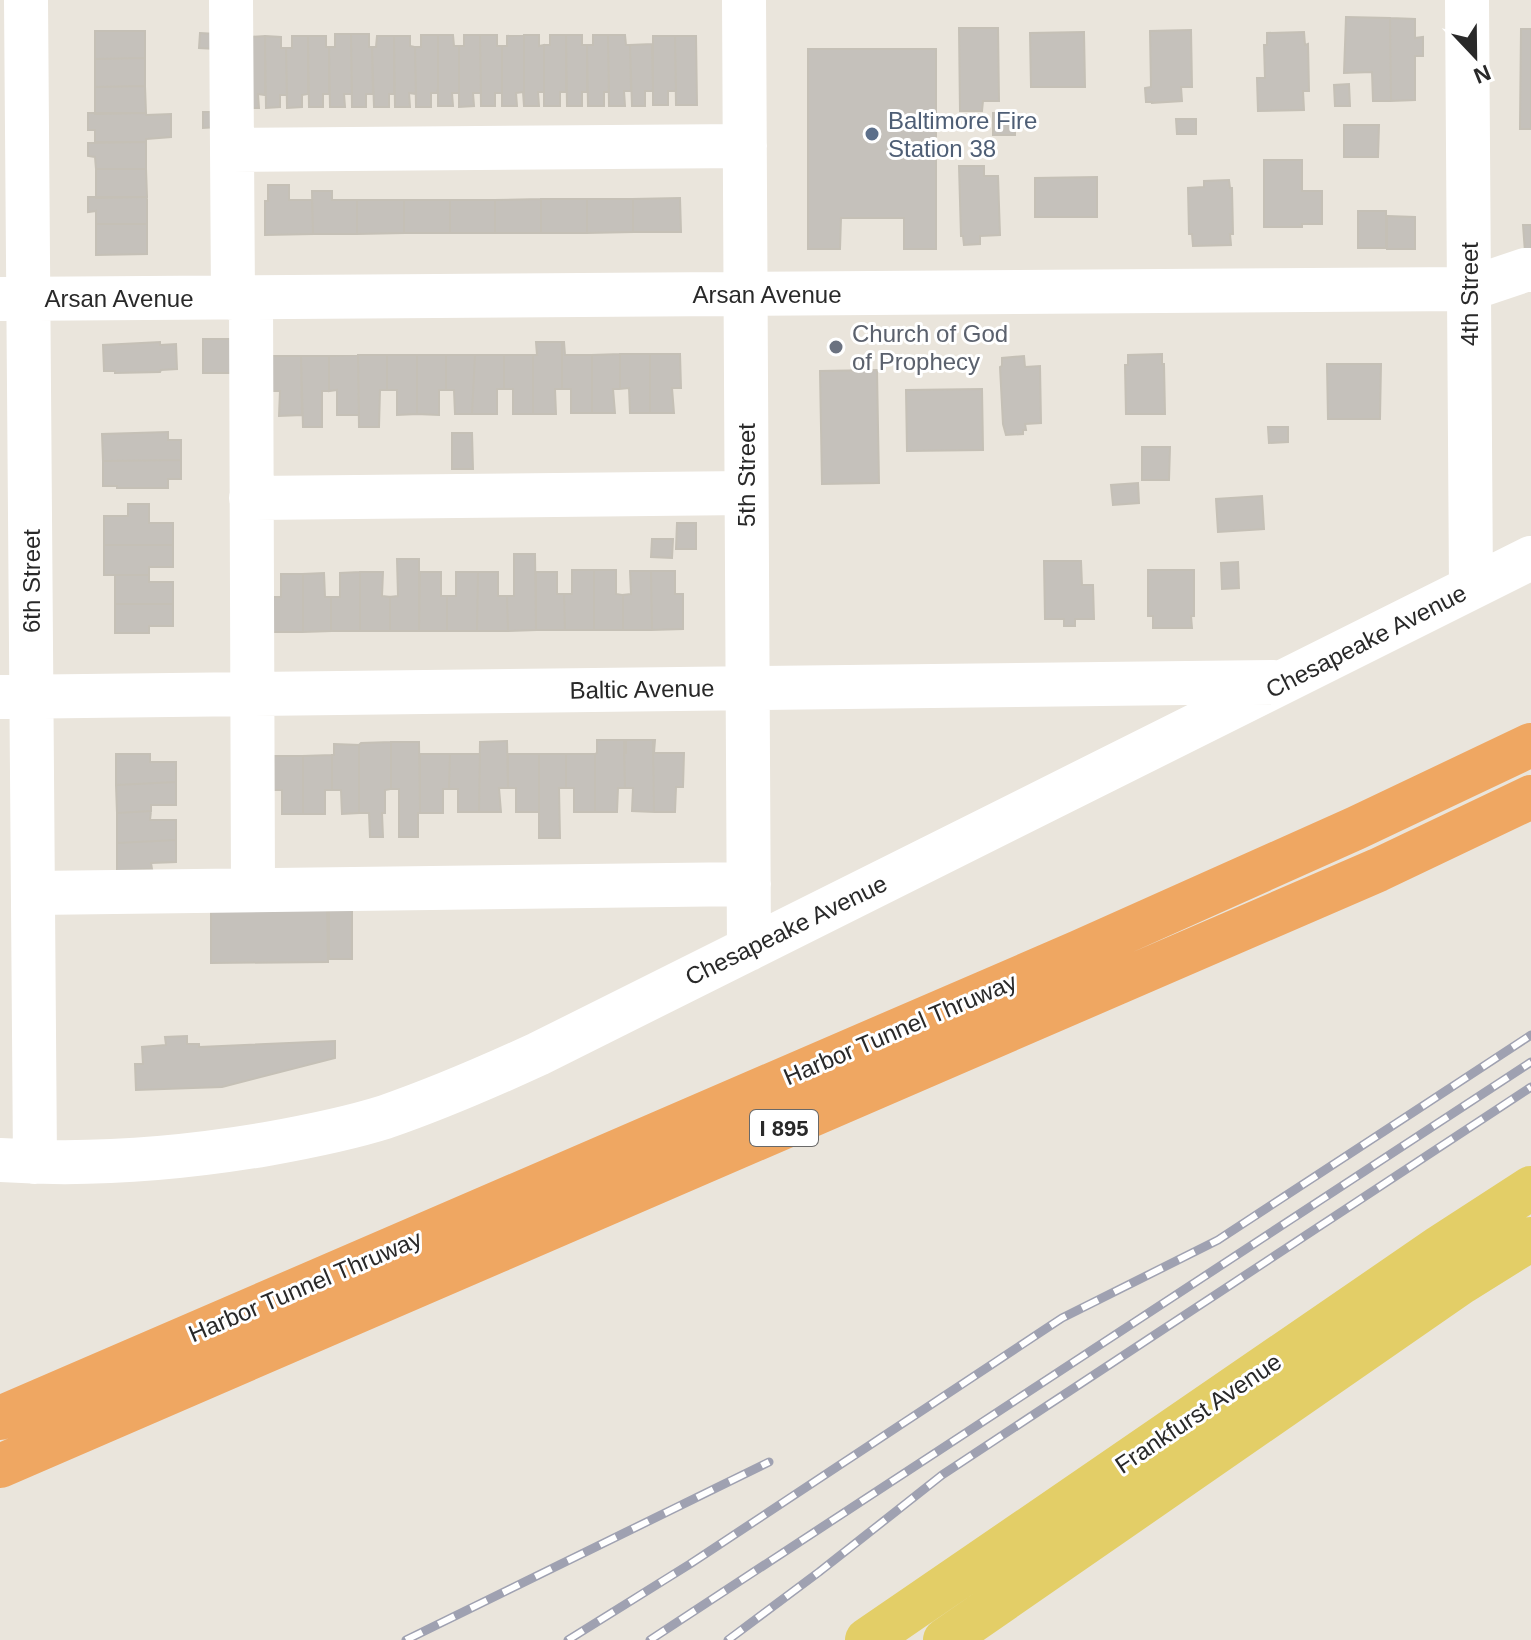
<svg xmlns="http://www.w3.org/2000/svg" width="1531" height="1640" font-family="Helvetica,sans-serif">
<style>
.building{fill:#c5c1bb;stroke:#c5c0b6;stroke-width:2}
.lines{fill:none;stroke-linecap:round;stroke-linejoin:round}
.minor{stroke:#fff;stroke-width:44}
.major{stroke:#e3ce67;stroke-width:44}
.highway{stroke:#efa762;stroke-width:44}
.rail-casing{stroke:#9fa1b1;stroke-width:9}
.rail{stroke:#fff;stroke-width:6;stroke-dasharray:18;stroke-linecap:butt}
.service-dot{fill:#5c6f8a;stroke:#fff;stroke-width:3}
.worship-dot{fill:#6b7280;stroke:#fff;stroke-width:3}
.labels{text-anchor:middle;dominant-baseline:central;stroke-width:6;stroke-linejoin:round;paint-order:stroke}
.shield{fill:#fff;stroke:#696969;stroke-width:2}
.shield-label{font-size:22px;font-weight:bold;fill:#292929}
.service-label{font-size:24px;fill:#4e5e75;stroke:#fff;text-anchor:start}
.street-label{font-size:24px;fill:#292929;stroke:#fff}
.worship-label{font-size:24px;fill:#5b616d;stroke:#fff;text-anchor:start}
</style>
<rect width="100%" height="100%" fill="#eae5dc"/>
<path class="building" d="M1346,17L1390,18L1391,101H1373L1372,72L1344,73Z
M1390,18L1415,19V38L1423,37V56H1415V100L1391,101Z
M959,28H998L999,101H983L982,111H960Z
M1521,29H1531V129H1520Z
M1191,30L1192,87H1181L1182,101L1152,103V102H1146L1145,88L1151,87L1150,31Z
M95,31H145V58L95,59Z
M1084,32L1085,87H1031L1030,33Z
M1304,32L1305,45L1308,44L1309,91H1303L1304,110L1258,111L1257,78H1265L1264,45H1267V33Z
M200,33L216,34V49L199,48Z
M335,34H351L352,94H344L345,107H330L329,47H335Z
M351,34H369V47H372L373,94H366V107H352Z
M421,35H438V87L437,93H431V107H416L415,47H421Z
M438,35H453L454,46H459V93H452L453,106H438Z
M464,35H480L481,93H473L474,106L459,107V46H464Z
M480,35H497V46H502V93H495V106H481Z
M524,35V106L523,92L516,93L517,106H502V46H507V36Z
M524,35H539V46L544,45V92H538L539,106H524Z
M550,35H566V92H560V106H544V45H550Z
M566,35H582V45H587V92H582V106H567Z
M593,35H608L609,92H604V106H588L587,45H593Z
M608,35H625L626,45H630L631,91H624L625,106H609Z
M265,36V95L258,94L259,108H245L250,37Z
M265,36L281,37V48H286L287,95H280V107L266,108Z
M292,36H308V94L302,95V107L287,108L286,48H292Z
M308,36H326V47H329V94H323V107H309Z
M377,36H394V94H389V107H374L372,47H376Z
M394,36H410V46L415,47L416,94L409,93L410,107H395Z
M653,36H675L676,91H668V105H653Z
M675,36H696L697,105H676Z
M652,44L653,91H645V106H632L630,45Z
M808,49H936V249H904V218H841L840,249H808Z
M145,58V86L95,87V59Z
M1349,84L1350,106H1335L1334,85Z
M145,86L146,113L95,114V87Z
M203,112H218V127L203,128Z
M88,113H146V115L171,114V137L146,139V142H95V130H88Z
M993,113H1015V135H993Z
M1176,119H1196V134H1177Z
M1344,125H1379L1378,157H1344Z
M146,142V169H96L95,157L88,156V143Z
M1264,160H1302V191H1322V224H1302V227H1264Z
M959,166H984V176H998L1000,235L980,236V244L964,245L963,236H961Z
M96,169H146L147,197L96,198Z
M1097,177V217H1035V178Z
M1229,180L1230,188H1232L1233,234H1230L1231,245L1193,246L1192,234H1189L1188,188L1204,187V181Z
M268,185H289V200H312L313,234L265,235V201H268Z
M312,191H332V200H357V234H313Z
M88,197H147V224H96V211L88,212Z
M680,198L681,232H633V199Z
M541,199H587V233H541Z
M541,199V233H495V200Z
M587,199H633V232L587,233Z
M357,200H404V233L357,234Z
M404,200H450V233H404Z
M450,200H495V233H450Z
M1358,211H1386V248H1358Z
M1387,216L1415,217V249H1387Z
M96,224H147V254L96,255Z
M1523,225H1531V251L1525,252Z
M203,339H234L235,373H203Z
M160,342V345L176,344L177,369L161,370L160,372L115,373V371H104L103,345Z
M536,342H562V389H555L556,414H533V355H537Z
M562,342H564L565,355H592V413H571V389H562Z
M620,354V389H613L615,413H592V355Z
M620,354H650V413H630L629,388L620,389Z
M650,354H680L681,388H672L674,413H650Z
M1162,354V364H1164L1165,414H1126L1125,365H1128V355Z
M358,355L359,415H337V390L329,391V356Z
M358,355H387V390H380L379,427H359Z
M387,355H417V414L397,415V390H387Z
M417,355H446V390H439V415L417,414Z
M446,355H475L472,414H455L454,390H446Z
M475,355H504V389H497V414H472Z
M504,355H533V414H513V389H504Z
M272,356H301L302,415L279,416L280,391H272Z
M301,356H329V391H322V427H303Z
M1024,356L1025,367L1040,366L1041,423L1025,424L1026,430H1023V434L1006,435L1003,424L1000,367L1002,366V358Z
M1327,364H1381L1380,419H1328Z
M877,370L879,483L822,484L820,371Z
M982,389L983,450L907,451L906,390Z
M1268,427H1288V442L1269,443Z
M168,432V440H181V460L103,461L102,434Z
M452,433H472L473,469H452Z
M1142,447H1170L1169,480H1142Z
M181,460V479H168V488H117V486H103V461Z
M1138,483L1139,503L1113,505L1111,485Z
M1262,496L1264,529L1218,532L1216,499Z
M128,504H149V523H173V545H104V516H128Z
M677,523H696V549H676Z
M652,539H673L672,558L651,557Z
M104,545H173V567H149V575H104Z
M514,554H535L536,630L508,631L507,596H514Z
M397,559H419V631H390V597L398,596Z
M1044,561H1081L1082,585H1093L1094,619H1075V626H1064V619H1045Z
M1238,562L1239,588L1222,589L1221,563Z
M572,570H594V630H565L564,594H572Z
M594,570H616V594L623,595V630H594Z
M1148,570H1194V616H1191L1192,628H1153V616H1148Z
M630,571H651L652,630H623V595L631,594Z
M651,571H675V594H683V629L652,630Z
M360,572V631H331V597H340V573Z
M360,572H383L382,596L390,597V631H360Z
M420,572H441V596H447V631H419Z
M456,572H478L477,631H447V596H456Z
M478,572H498V596H507L508,631H477Z
M536,572H557V594H564L565,630H536Z
M324,573L325,597H331V631L303,632V574Z
M281,574H303V632H273V597H281Z
M115,575H149V582H173V604H115Z
M115,604H173V626H149V633H115Z
M597,740H624L625,788H618L617,812H595V754L597,753Z
M626,740H653L654,812L632,811L633,788H625L624,753H626Z
M653,740H655L654,753H684L683,787H676L675,812H654Z
M507,741L508,788H499L501,812H479L480,742Z
M391,742V789L385,790V813H382L383,837H370L369,813H359V745L361,743Z
M391,742H419L420,813H418V837H399V789H391Z
M334,744L359,745V813L342,814L341,790H332V755H334Z
M116,754H150V762H176V782L116,785Z
M420,754H450L449,789H443V813H420Z
M450,754H480L479,812H458V789H449Z
M508,754H539V812H516V788H508Z
M539,754H566V788H559L560,838H539Z
M566,754H595V812H574V788H566Z
M332,755V790H325V814H303V756Z
M274,756H303V814H282V790H274Z
M176,782V805H151V811L117,813L116,785Z
M151,811L150,820H176V840L117,843V813Z
M176,840V862L151,863L152,869L117,871V843Z
M211,901H327L328,962L211,963Z
M352,903V959H329V904Z
M187,1036V1044H199V1047L335,1041V1058L222,1087L136,1090L135,1064H143L142,1047L166,1045L165,1037Z"/>
<g class="lines">
<path class="minor" d="M26,0L35,1162
M231,0L233,298
M744,0L749,949
M1467,0L1471,588
M232,150L745,146
M251,298L253,890
M0,299L1469,289L1525,270H1531
M251,498L746,493
M0,697L1274,682
M34,893L749,884
M0,1160C89,1166 179,1159 267,1144C306,1137 347,1129 385,1117C437,1099 488,1077 538,1054L1531,558"/>
<path class="major" d="M867,1640L1440,1247L1531,1188
M945,1640L1462,1282L1531,1239"/>
<path class="highway" d="M0,1418L1079,952L1356,828L1531,745
M0,1466L1378,870L1531,797"/>
<defs>
<path id="rail" d="M406,1640L769,1462
M568,1640L690,1564L1062,1318L1218,1240L1531,1035
M650,1640L1531,1062
M728,1640L819,1572L942,1475L1531,1087"/>
</defs>
<use href="#rail" class="rail-casing"/>
<use href="#rail" class="rail"/>
</g>
<circle class="service-dot" cx="872" cy="134" r="8"/>
<circle class="worship-dot" cx="836" cy="347" r="8"/>
<g class="labels">
<rect class="shield" x="750" y="1110" width="68" height="36" rx="6"/>
<g class="shield-label">
<text x="784" y="1128">I 895</text>
</g>
<g class="service-label">
<text x="888" y="120">Baltimore Fire<tspan x="888" dy="28">Station 38</tspan></text>
</g>
<g class="street-label">
<text x="767" y="294">Arsan Avenue</text>
<text transform="translate(1469 294) rotate(-90)">4th Street</text>
<text x="119" y="298">Arsan Avenue</text>
<text transform="translate(746 475) rotate(-90)">5th Street</text>
<text transform="translate(31 581) rotate(-90)">6th Street</text>
<text transform="translate(1366 641) rotate(-27)">Chesapeake Avenue</text>
<text transform="translate(642 689) rotate(-1)">Baltic Avenue</text>
<text transform="translate(786 930) rotate(-26)">Chesapeake Avenue</text>
<text transform="translate(900 1029) rotate(-23)">Harbor Tunnel Thruway</text>
<text transform="translate(305 1286) rotate(-23)">Harbor Tunnel Thruway</text>
<text transform="translate(1198 1413) rotate(-34)">Frankfurst Avenue</text>
</g>
<g class="worship-label">
<text x="852" y="333">Church of God<tspan x="852" dy="28">of Prophecy</tspan></text>
</g>
</g>
<g transform="translate(1475 56) rotate(158)" stroke="#ffffff" stroke-width="6" paint-order="stroke">
<path d="M0-6L14 30L0 20L-14 30Z" fill="#292929"/>
<text y="-12" font-size="22" font-weight="bold" text-anchor="middle" fill="#292929">N</text>
</g>
</svg>
